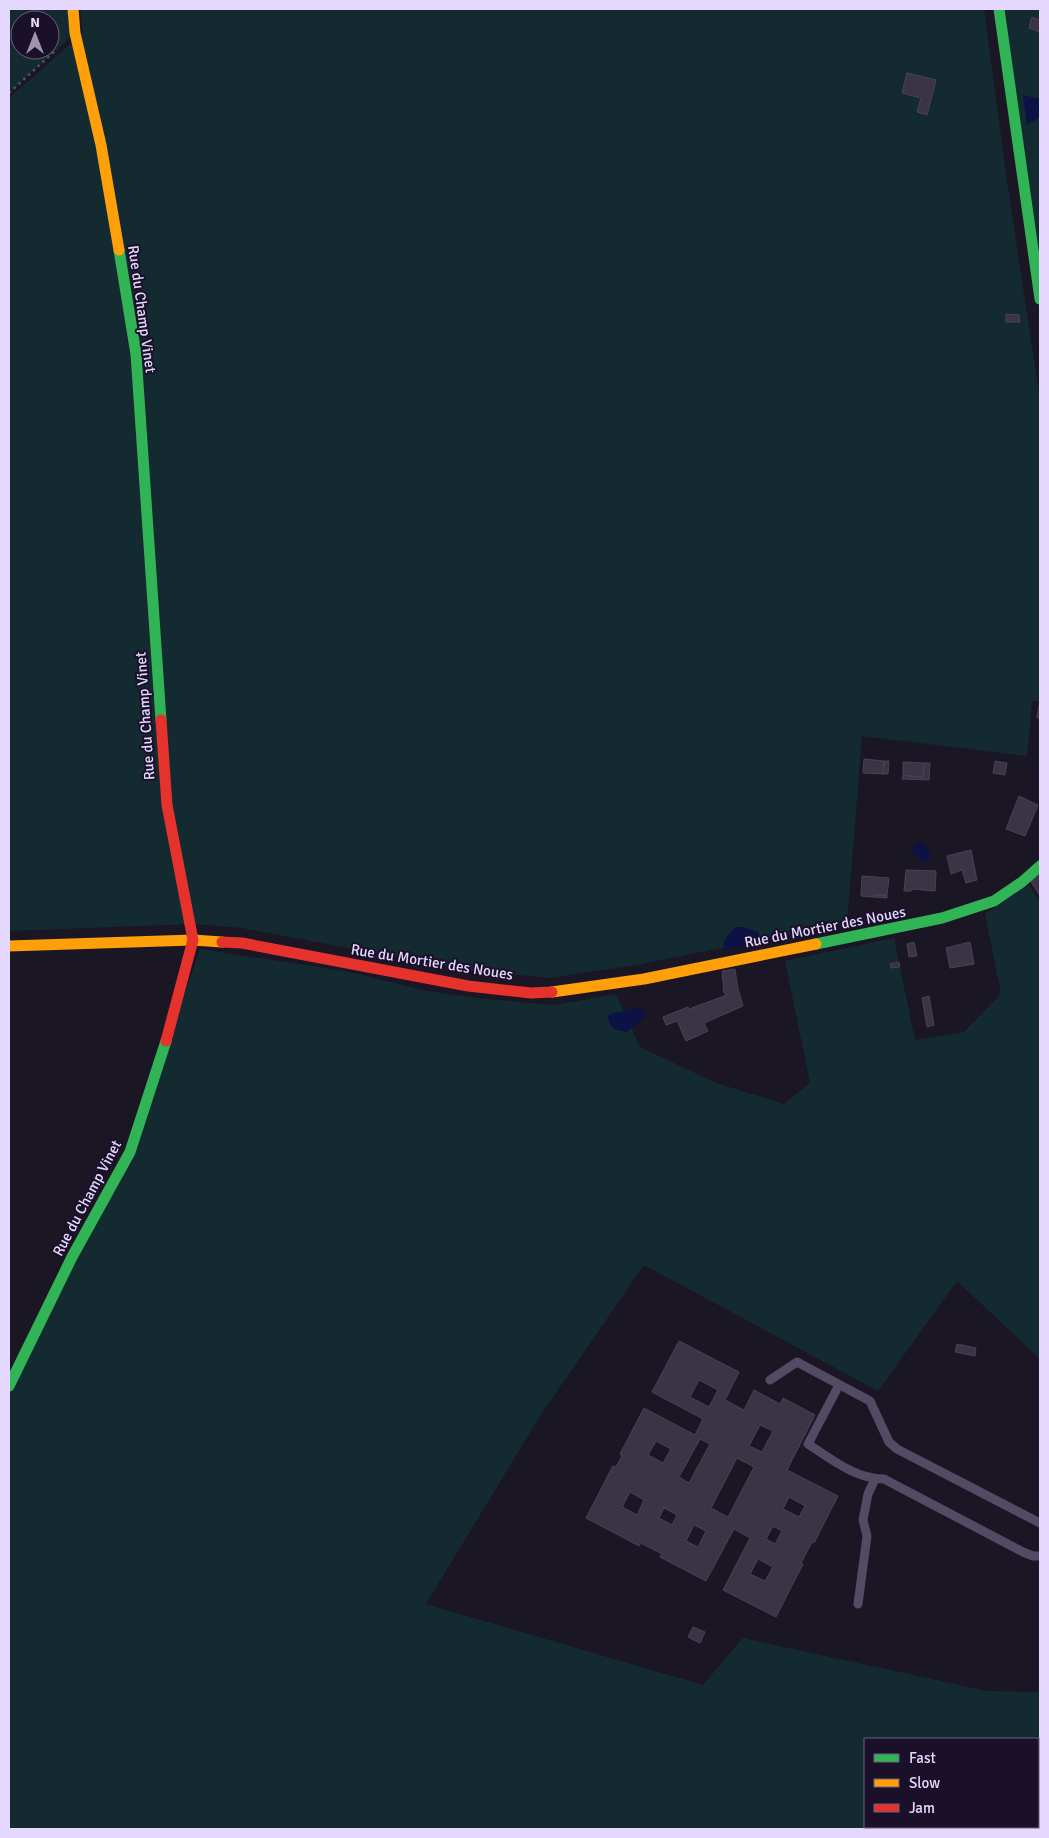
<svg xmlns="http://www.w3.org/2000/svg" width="1049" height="1838" font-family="Signika,sans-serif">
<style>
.green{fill:#142a31;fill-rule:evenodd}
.water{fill:#0c1245}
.building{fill:#3b3445;stroke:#4a4157;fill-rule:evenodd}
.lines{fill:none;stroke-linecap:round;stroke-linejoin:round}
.path{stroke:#4d5465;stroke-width:2.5;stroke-dasharray:2.5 4;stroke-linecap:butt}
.lane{stroke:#514b64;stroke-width:9}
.fast{stroke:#30b455;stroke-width:11}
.slow{stroke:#ff9f0a;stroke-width:11}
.jam{stroke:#e5322d;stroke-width:11}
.labels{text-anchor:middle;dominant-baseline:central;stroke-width:4;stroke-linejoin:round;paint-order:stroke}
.street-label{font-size:15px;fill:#e5d8ff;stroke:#1a1029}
</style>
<rect width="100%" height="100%" fill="#1b1623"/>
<path class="green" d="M9,9H73L75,33L9,93ZM20,20H50V50H20Z
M80,9H984L1007,181L1040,400V701H1032L1027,756L862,736L847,923L636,965L550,978L464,970L242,928L194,924L9,931V98L83,33Z
M999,9H1040V299Z
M1029,885L1040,902V1359L957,1281L878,1391L644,1265L540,1416L426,1604L703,1685L743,1638L987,1691L1040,1692V1829H9V1386L130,1152L200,949L345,971L427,991L486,999L555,1005L616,994L640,1047L716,1083L784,1104L810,1083L785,961L894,938L915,1040L964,1032L1001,994L985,914ZM865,1739H1038V1827H865Z"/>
<path class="water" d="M1023,95L1040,99V117L1027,125Z
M920,841L932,855L923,863L910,849Z
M735,927H743L759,932L758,944L723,950L725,939Z
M637,1008L645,1010L646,1013L644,1018L627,1032C615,1030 610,1030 608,1016L613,1013C622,1013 628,1009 637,1008Z"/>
<path class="building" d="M1032,17L1040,20V32L1029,28Z
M907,73L936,80L927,115L917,112L921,98L902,93Z
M1006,314L1019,315L1020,322H1006Z
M1039,705H1040V718H1037Z
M864,759L884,761L883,774L863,773Z
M884,761H889L888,774H883Z
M995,761L1007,763L1005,775L993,773Z
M903,762L924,763L923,778L903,775Z
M924,763H930L929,780L902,779L903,775L923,778Z
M1019,796L1038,805L1025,836L1006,829Z
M971,850L977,880L966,883L962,870L951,874L947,856Z
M906,870L936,871L935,891L912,889L911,891H904Z
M1040,874V896L1031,882Z
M862,876L889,878L887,895H874V897L861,896Z
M874,895H887V898L874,897Z
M914,942L917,956L909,957L907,944Z
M970,942L974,964L950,968L946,948Z
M899,962L900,967L891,968L890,964Z
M735,969L738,989L743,1006L704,1023L708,1031L686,1041L677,1021L666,1025L663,1017L688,1007L689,1009L727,995L724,993L722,971Z
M929,996L934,1025L927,1027L922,998Z
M679,1341L739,1372L725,1400L744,1410L754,1390L780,1404L783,1398L815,1415L787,1470L838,1496L814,1543L812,1542L801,1563L803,1564L776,1617L723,1590L750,1538L734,1529L706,1581L660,1557L662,1554L641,1543L639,1546L586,1518L613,1466L616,1467L622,1456L620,1454L644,1408L695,1435L703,1419L652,1392ZM699,1380L718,1390L709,1407L690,1397ZM760,1425L773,1431L762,1452L749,1446ZM700,1439L710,1444L689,1483L679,1477ZM656,1441L671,1449L663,1463L648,1455ZM737,1458L754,1467L728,1517L711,1508ZM630,1492L644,1500L637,1515L622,1507ZM789,1497L805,1506L799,1517L783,1509ZM664,1508L677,1515L672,1525L659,1518ZM694,1525L706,1531L698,1547L686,1541ZM773,1526L782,1531L775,1544L766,1539ZM758,1559L773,1567L765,1581L750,1574Z
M957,1344L976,1348L975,1356L955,1352Z
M693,1627L705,1632L700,1643L688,1637Z"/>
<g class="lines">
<path class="path" d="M9,93L57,49"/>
<path class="lane" d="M770,1380L797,1362L870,1401L889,1442L897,1449L1040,1523
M839,1385L808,1444C831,1459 856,1479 884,1479L1023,1552L1033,1556H1040
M858,1604L867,1536L863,1520L868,1494L875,1479"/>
<path class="fast" d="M999,9L1040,299
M119,250L136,354L161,720
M816,944L942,918L994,901L1022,882L1040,866
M9,1386L72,1257L130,1152L166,1041"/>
<path class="slow" d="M73,9L75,33L101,145L119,250
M9,946L193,940L222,942
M552,992L644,979L816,944"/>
<path class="jam" d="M161,720L167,805L193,940L166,1041
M222,942L242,943L468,986L531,993L552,992"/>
</g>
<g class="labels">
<g class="street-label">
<text transform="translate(142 309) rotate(82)">Rue du Champ Vinet</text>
<text transform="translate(145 716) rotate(-94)">Rue du Champ Vinet</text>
<text transform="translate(825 927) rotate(-11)">Rue du Mortier des Noues</text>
<text transform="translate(432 962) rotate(9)">Rue du Mortier des Noues</text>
<text transform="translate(87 1198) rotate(-62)">Rue du Champ Vinet</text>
</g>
</g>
<rect width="1049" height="1838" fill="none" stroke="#e5d8ff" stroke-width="20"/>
<rect x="864" y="1738" width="175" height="90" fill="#1a1029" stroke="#6b607f"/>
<rect x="874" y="1754" width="25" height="8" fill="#30b455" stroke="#6b607f"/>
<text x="909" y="1763" font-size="15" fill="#e5d8ff">Fast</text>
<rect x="874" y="1779" width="25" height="8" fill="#ff9f0a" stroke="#6b607f"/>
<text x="909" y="1788" font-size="15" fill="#e5d8ff">Slow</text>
<rect x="874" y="1804" width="25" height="8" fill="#e5322d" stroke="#6b607f"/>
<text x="909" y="1813" font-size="15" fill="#e5d8ff">Jam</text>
<g transform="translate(35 35)"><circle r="24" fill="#1a1029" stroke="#6b607f"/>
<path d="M0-4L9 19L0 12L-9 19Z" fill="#9e94b2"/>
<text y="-8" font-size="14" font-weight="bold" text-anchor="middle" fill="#e5d8ff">N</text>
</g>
</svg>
